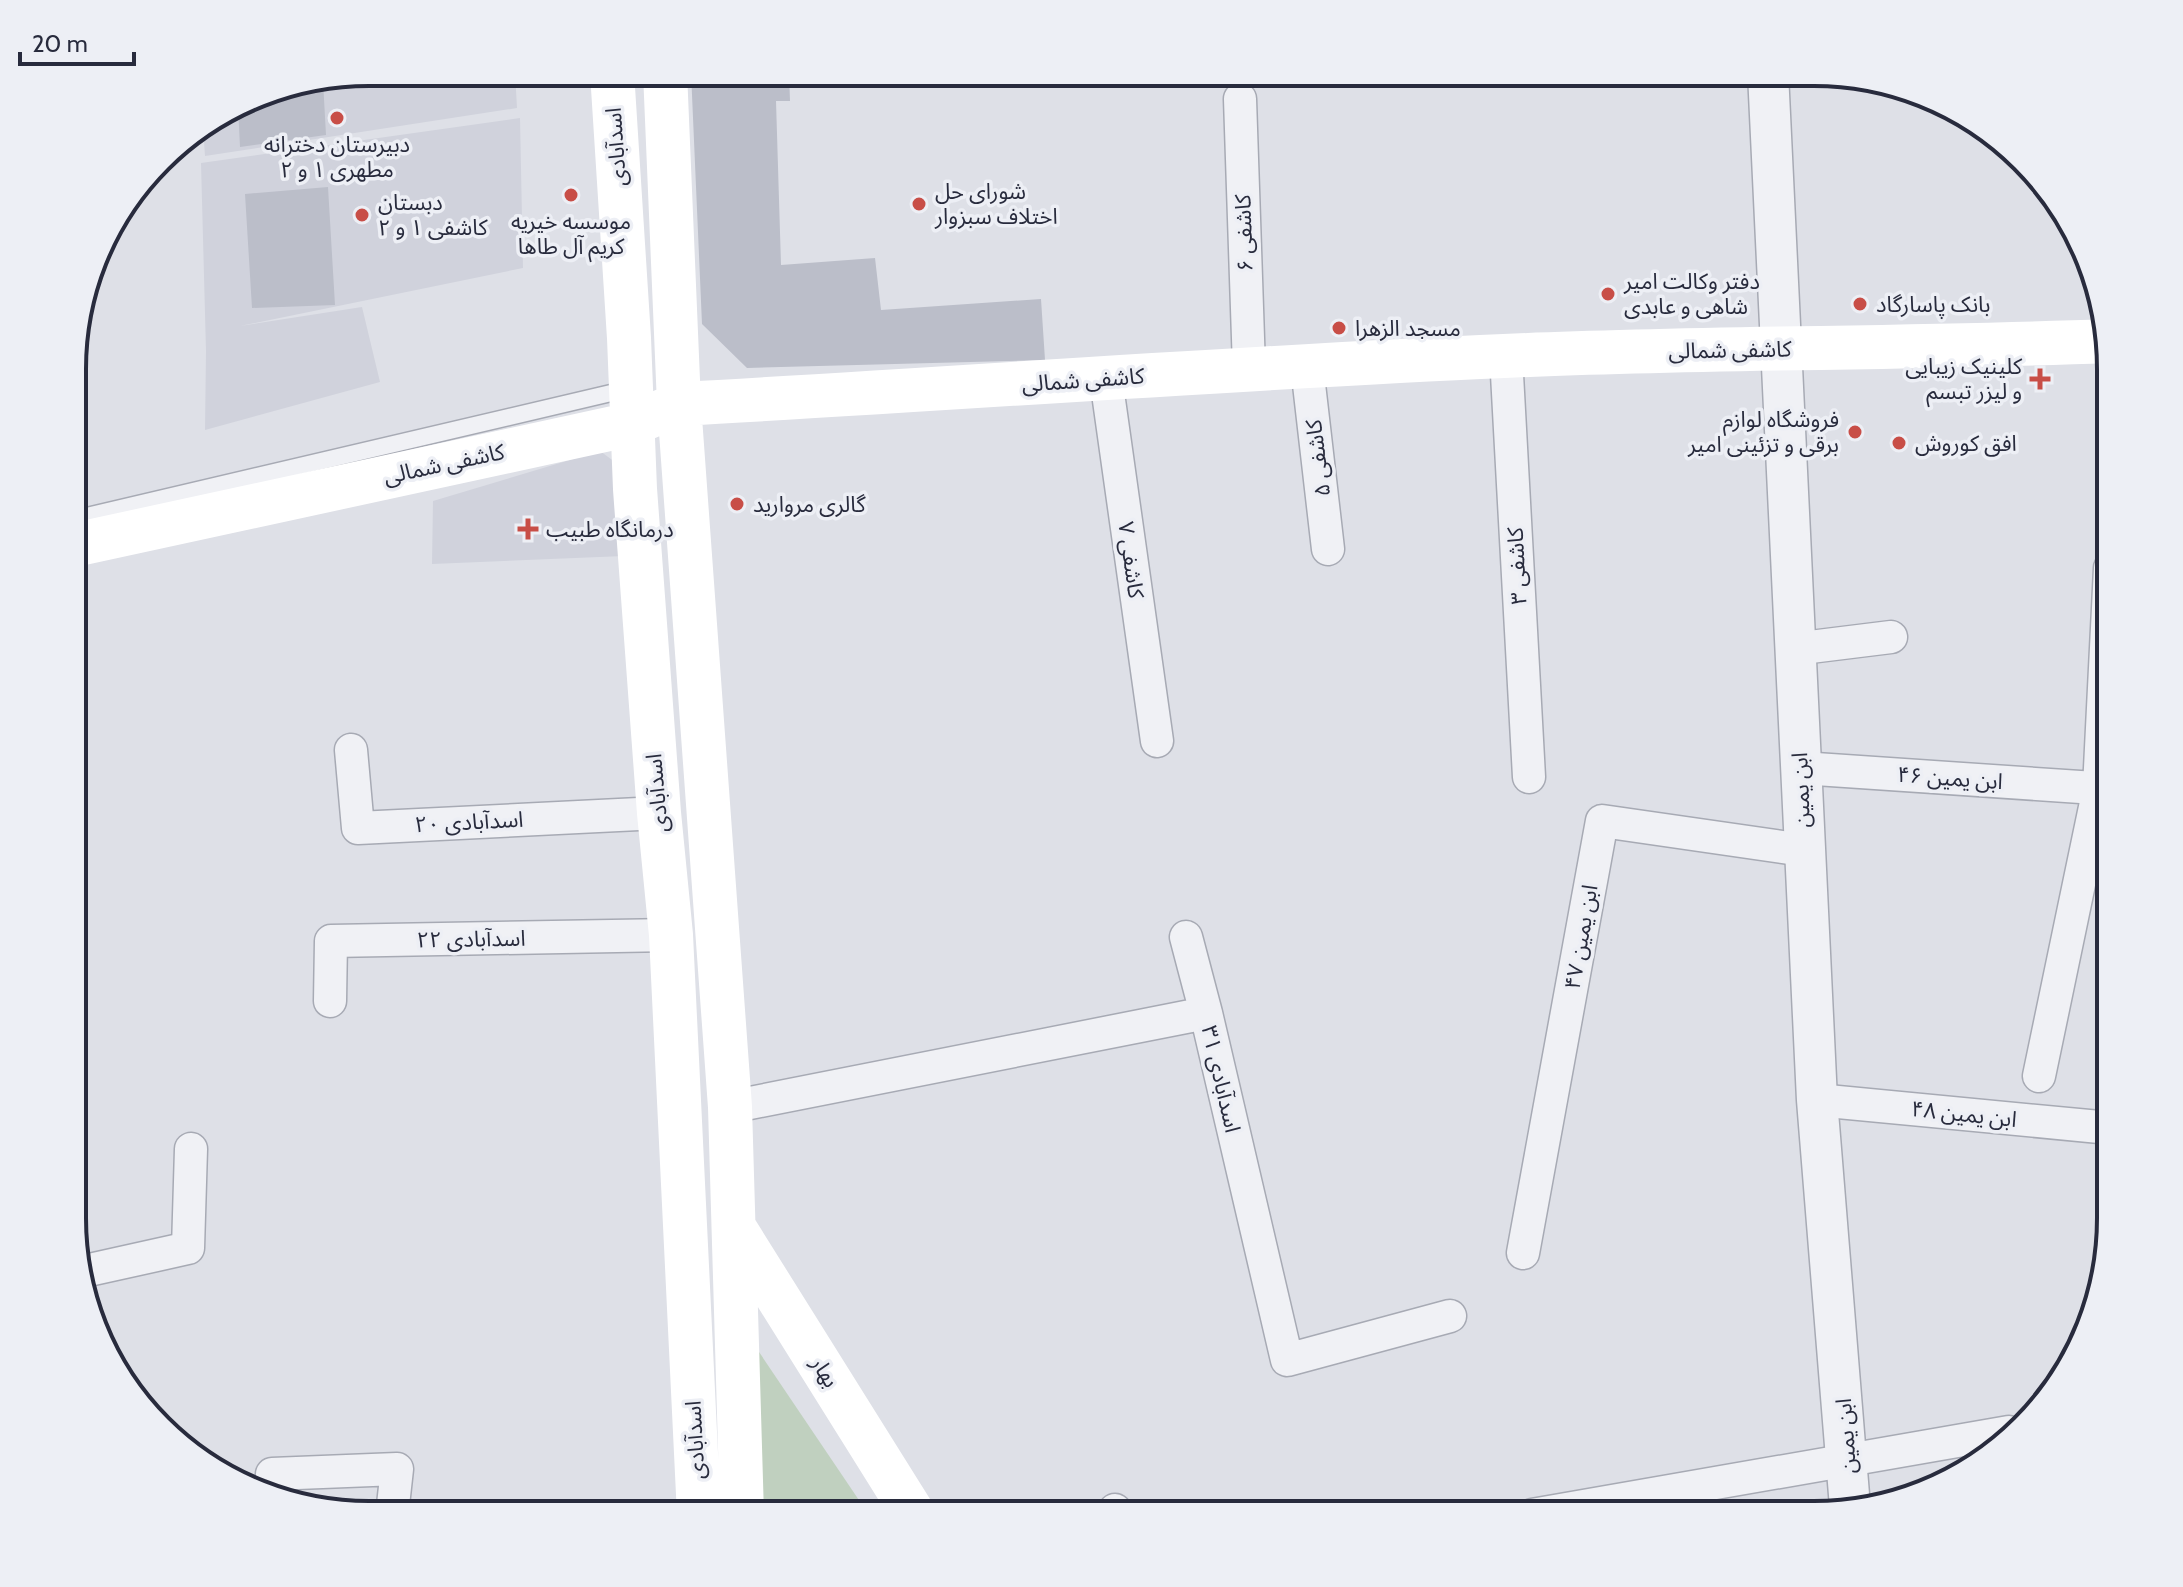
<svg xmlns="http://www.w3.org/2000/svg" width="2183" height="1587" font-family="Cabin,'Noto Sans Arabic',sans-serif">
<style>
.built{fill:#d0d2dc}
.green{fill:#c0d0bf}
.building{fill:#bbbec9}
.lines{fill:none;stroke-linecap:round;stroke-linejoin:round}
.service-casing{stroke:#a7aab4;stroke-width:19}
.minor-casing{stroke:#a7aab4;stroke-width:35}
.tertiary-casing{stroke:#a7aab4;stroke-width:43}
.service{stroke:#f0f1f5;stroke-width:16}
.minor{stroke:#f0f1f5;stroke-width:32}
.tertiary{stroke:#f0f1f5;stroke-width:40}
.secondary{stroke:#fff;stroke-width:44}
.poi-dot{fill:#c84e47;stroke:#edeff5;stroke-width:3}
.labels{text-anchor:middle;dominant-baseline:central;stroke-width:7;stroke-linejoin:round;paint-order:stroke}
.poi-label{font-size:22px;fill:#282b3d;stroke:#edeff5;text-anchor:start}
.street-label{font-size:22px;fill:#282b3d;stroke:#edeff5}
.rim{fill:none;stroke:#282b3d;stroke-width:4}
</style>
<rect width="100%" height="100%" fill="#dee0e7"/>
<path class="built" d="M369,72H515L517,108L205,156L203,127L256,94Z
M520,118L523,268L240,326L362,307L380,382L205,430L206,351L201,163Z
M600,451L619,465L624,556L432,564L433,501Z"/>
<path class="green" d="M755,1346L869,1515H757Z"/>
<path class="building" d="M691,72H789L790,101H776L781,265L875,258L881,310L1041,299L1045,360L747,368L702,324Z
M323,81L326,135L240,147L238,106L256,94Z
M328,187L335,305L252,308L245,194Z"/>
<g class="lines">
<defs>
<path id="service" d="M74,519L628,389"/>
<path id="minor" d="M1240,99L1249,368
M1506,356L1529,777
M1307,367L1328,549
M1106,379L1157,741
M1794,649L1891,637
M351,750L358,828L659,813
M1801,768L2110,789
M1186,937L1206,1013
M330,1001L331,941L671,935
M2039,1076L2099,788L2110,568
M1817,1100L2110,1128
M730,1107L1206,1013L1287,1360L1450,1316
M1523,1253L1602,821L1803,850
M80,1272L188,1248L191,1149
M272,1474L397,1469L392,1514
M1115,1510L1116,1515
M1532,1515L2009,1432"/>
<path id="tertiary" d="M1768,73L1817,1100L1850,1507"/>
</defs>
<use href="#service" class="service-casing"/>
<use href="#minor" class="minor-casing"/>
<use href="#tertiary" class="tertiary-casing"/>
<use href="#service" class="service"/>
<use href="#minor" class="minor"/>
<use href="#tertiary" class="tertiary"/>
<path class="secondary" d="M612,72L629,338L635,489L659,813L671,935L699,1515
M665,72L679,404L730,1107L742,1515
M74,545L632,424L679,404C955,389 1229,368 1504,356C1705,347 1907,349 2108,341
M735,1229L914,1515"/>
</g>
<g class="poi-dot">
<circle cx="337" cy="118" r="8"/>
<circle cx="571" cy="195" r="8"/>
<circle cx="919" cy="204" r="8"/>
<circle cx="362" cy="215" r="8"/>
<circle cx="1608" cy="294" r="8"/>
<circle cx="1860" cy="304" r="8"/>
<circle cx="1339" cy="328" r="8"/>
<path d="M2036 367h8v8h8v8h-8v8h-8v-8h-8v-8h8z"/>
<circle cx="1855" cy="432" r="8"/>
<circle cx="1899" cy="443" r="8"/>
<circle cx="737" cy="504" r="8"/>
<path d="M524 517h8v8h8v8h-8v8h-8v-8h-8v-8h8z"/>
</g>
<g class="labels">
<g class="poi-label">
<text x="337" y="144" text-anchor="middle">دبیرستان دخترانه<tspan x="337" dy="25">مطهری ۱ و ۲</tspan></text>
<text x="935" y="191">شورای حل<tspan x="935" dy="25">اختلاف سبزوار</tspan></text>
<text x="378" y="202">دبستان<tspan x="378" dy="25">کاشفی ۱ و ۲</tspan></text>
<text x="571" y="221" text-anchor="middle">موسسه خیریه<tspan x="571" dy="25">کریم آل طاها</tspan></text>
<text x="1624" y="281">دفتر وکالت امیر<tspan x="1624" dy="25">شاهی و عابدی</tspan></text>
<text x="1876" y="304">بانک پاسارگاد</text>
<text x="1355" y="328">مسجد الزهرا</text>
<text x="2022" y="366" text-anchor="end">کلینیک زیبایی<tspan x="2022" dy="25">و لیزر تبسم</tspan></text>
<text x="1839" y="419" text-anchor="end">فروشگاه لوازم<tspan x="1839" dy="25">برقی و تزئینی امیر</tspan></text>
<text x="1915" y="443">افق کوروش</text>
<text x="753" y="504">گالری مروارید</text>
<text x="546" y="529">درمانگاه طبیب</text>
</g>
<g class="street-label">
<text transform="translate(616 147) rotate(-94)">اسدآبادی</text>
<text transform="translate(1244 233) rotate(-92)">کاشفی ۶</text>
<text transform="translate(1730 350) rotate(-1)">کاشفی شمالی</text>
<text transform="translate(1083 380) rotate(-4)">کاشفی شمالی</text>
<text transform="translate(1318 458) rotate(-97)">کاشفی ۵</text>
<text transform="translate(444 464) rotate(-12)">کاشفی شمالی</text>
<text transform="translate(1131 560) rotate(82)">کاشفی ۷</text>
<text transform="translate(1517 566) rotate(-93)">کاشفی ۳</text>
<text transform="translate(1950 778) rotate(4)">ابن یمین ۴۶</text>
<text transform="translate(1801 790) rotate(-92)">ابن یمین</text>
<text transform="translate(657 793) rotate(-95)">اسدآبادی</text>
<text transform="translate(469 822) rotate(-3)">اسدآبادی ۲۰</text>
<text transform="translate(1581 937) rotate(-80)">ابن یمین ۴۷</text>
<text transform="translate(471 939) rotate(-1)">اسدآبادی ۲۲</text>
<text transform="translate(1221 1079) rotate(77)">اسدآبادی ۳۱</text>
<text transform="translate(1964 1114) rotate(6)">ابن یمین ۴۸</text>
<text transform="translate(825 1372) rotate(58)">بهار</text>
<text transform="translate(1846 1436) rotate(-94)">ابن یمین</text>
<text transform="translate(695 1440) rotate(-93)">اسدآبادی</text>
</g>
</g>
<path d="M0 0H2183V1587H0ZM369 86H1814A283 283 0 0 1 2097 369V1218A283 283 0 0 1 1814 1501H369A283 283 0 0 1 86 1218V369A283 283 0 0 1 369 86Z" fill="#edeff5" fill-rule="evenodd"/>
<path class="rim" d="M369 86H1814A283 283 0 0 1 2097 369V1218A283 283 0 0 1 1814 1501H369A283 283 0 0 1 86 1218V369A283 283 0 0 1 369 86Z"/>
<path d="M20 52v12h114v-12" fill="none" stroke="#282b3d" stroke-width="4"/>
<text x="32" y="52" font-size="24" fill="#282b3d" stroke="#edeff5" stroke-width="6" paint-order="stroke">20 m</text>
</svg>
